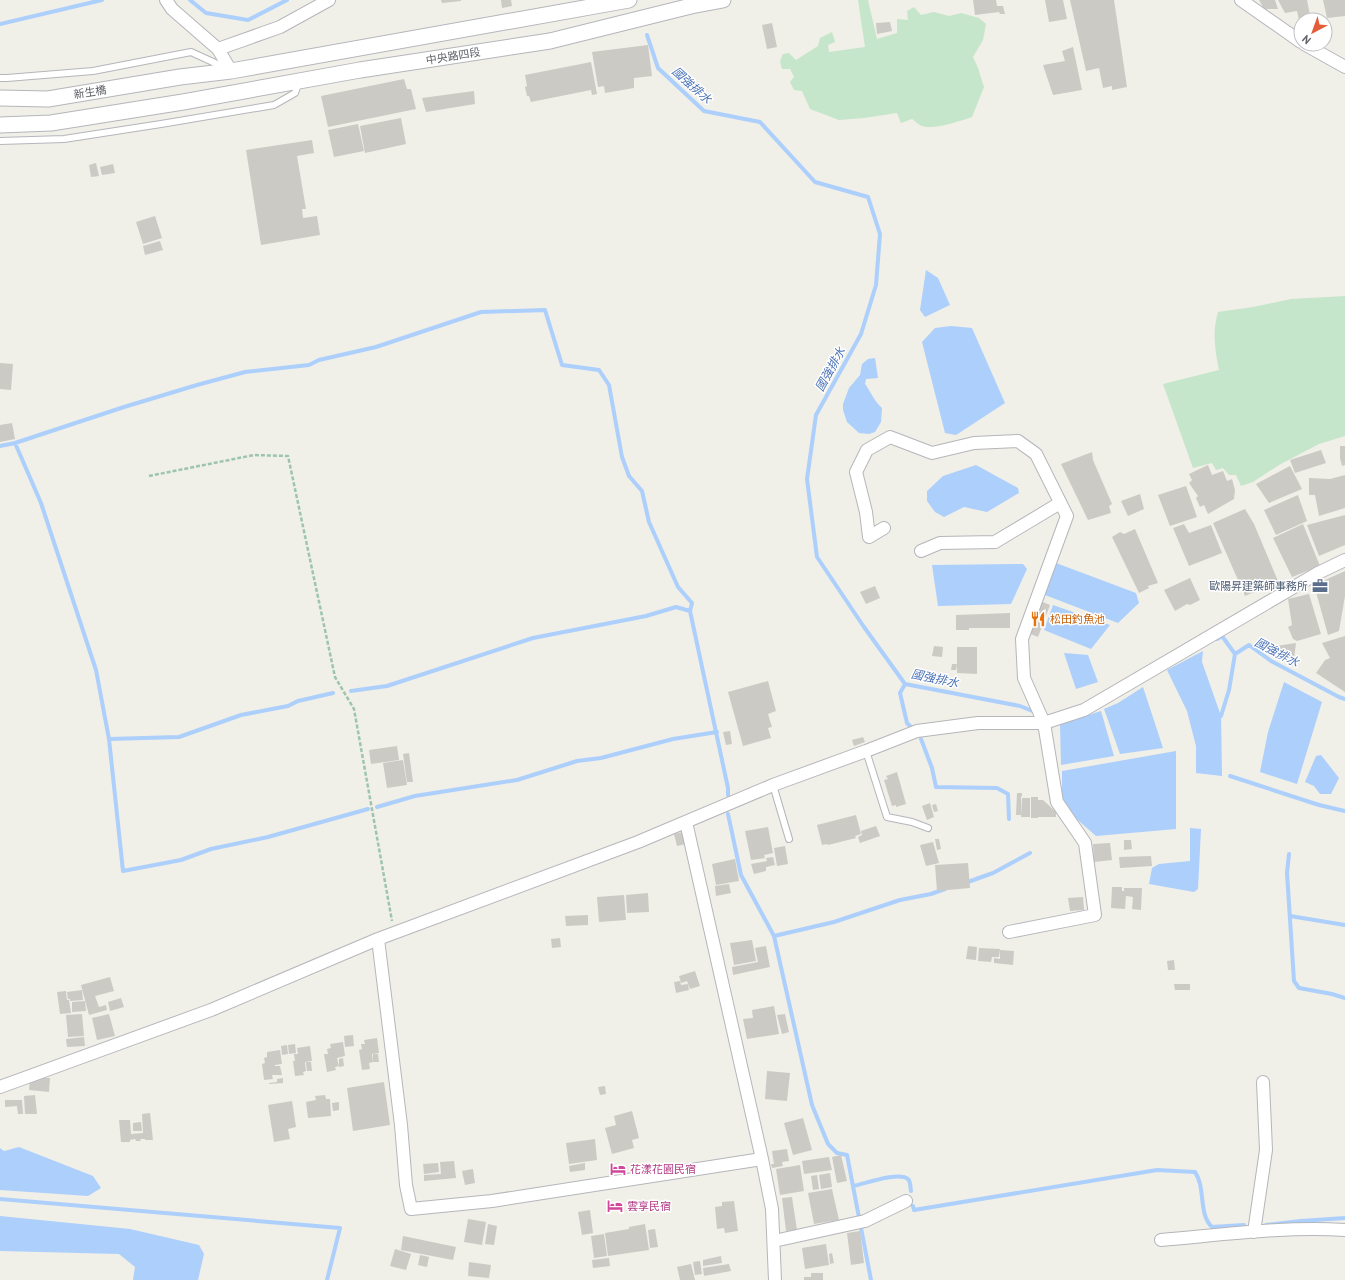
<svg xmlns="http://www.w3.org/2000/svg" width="1345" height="1280" font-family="'PT Sans','Noto Sans TC',sans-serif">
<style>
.green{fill:#c5e6ca}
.water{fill:#accffc}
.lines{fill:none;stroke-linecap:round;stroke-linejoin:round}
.stream{stroke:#accffc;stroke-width:4}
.building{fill:#cccac4}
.service-casing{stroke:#b5b6bb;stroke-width:8}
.minor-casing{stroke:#b5b6bb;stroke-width:14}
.tertiary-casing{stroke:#b5b6bb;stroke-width:17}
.path{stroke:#9dc5ae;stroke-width:2.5;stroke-dasharray:4 2;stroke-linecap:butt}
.service{stroke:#fff;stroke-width:6}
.minor{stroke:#fff;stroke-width:12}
.tertiary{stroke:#fff;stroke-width:15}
.labels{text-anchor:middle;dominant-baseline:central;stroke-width:3;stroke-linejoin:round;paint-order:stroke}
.street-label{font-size:11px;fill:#5f6167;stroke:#fff}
.service-label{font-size:11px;fill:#4e5e75;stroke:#fff;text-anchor:end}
.food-label{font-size:11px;fill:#c56008;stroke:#fff;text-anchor:start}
.hotel-label{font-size:11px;fill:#b23c85;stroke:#fff;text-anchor:start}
.water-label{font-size:12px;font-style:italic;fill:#4a72b8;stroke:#fff}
</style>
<rect width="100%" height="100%" fill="#f0efe8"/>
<path class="green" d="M858,0H868L877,39L897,33V19L908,20L907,11L914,7L921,15L934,12L949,16L961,13L979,18L986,24L983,40L973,57L978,68L984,87L972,117C960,121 934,130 922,126C919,125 915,121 912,119L901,123L897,113L864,118L839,120L810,109L802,91L794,90L790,82L794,77L790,69H782L780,61L783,54L789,53L796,60L818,46L820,38L832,32L835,42L828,45L829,52L865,47Z
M1345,296V436L1319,444L1279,465L1253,482L1241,486L1236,475H1229L1223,468L1216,470L1212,463L1193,468L1163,384L1219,370C1215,350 1212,332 1218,312L1253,307L1291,299Z"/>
<path class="water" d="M926,270L938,278L950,305L925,317L920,310Z
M951,326L972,328L1005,403L956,435L945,433L922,342L935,328Z
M875,358L878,378L866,379L865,384C871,392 874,401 882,408L881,422L875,432L869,434L859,433L847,422L843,410V404L849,388L860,375L862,364L868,359Z
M976,465L1018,488L1019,493L987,512L964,507L944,517L935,512L927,501V491L943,476Z
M1056,563L1136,593L1139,603L1118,623L1045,595Z
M1023,564L1027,569L1011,604L938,606L932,565Z
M1053,605L1110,625L1091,649L1044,630Z
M1203,651L1202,662L1221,716L1222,776L1196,773V746L1187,711L1167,670Z
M1064,653L1088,655L1098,682L1076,689Z
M1284,682L1322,702L1297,784L1260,772L1268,732Z
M1143,687L1163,748L1120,754L1104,709L1118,703Z
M1101,711L1114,756L1061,765L1060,724Z
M1176,751V829L1096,836L1062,806V771Z
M1321,755L1339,778L1331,794H1320L1314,786L1305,782L1316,756Z
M1190,828L1201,829L1198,889L1194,892L1149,884L1152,868L1159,864L1190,861Z
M19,1147L93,1176L101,1188L88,1196L0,1190V1148L4,1151Z
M0,1216L130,1229L199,1245L204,1254L198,1280H133L135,1267L119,1254L0,1251Z"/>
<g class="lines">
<path class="stream" d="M190,0L206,13L248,20L287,0
M0,24L102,0
M647,35L658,68L704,111L760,122L815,182L868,197L880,234L876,285L861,334L816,415L807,479L817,557L864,627L905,684L1020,706L1035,712
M15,443L41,503L96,670L109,739L179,737L241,715L288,706L298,701L333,693
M0,446L15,443L124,407L197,385L245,372L309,365L319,360L376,347L481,312L545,310L562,365L599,370L609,385L622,457L629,476L642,491L649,522L678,587L692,603L690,611L728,788V795
M1217,639L1222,636L1235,654L1249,645L1271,661L1339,697L1345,699
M905,684L900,693L907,723L910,726
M351,691L387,686L533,638L646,616L676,607L690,611
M1221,716L1229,690L1235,654
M109,739L123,871L181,860L211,849L268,837L368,809
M921,739L932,768L936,787L997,788L1008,794L1009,819
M1230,776L1319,805L1345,811
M377,807L415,796L517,780L577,761L601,758L673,739L717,732
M728,814L741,875L774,936L834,922L900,900L931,894L945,889
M1289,854L1287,873L1294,981L1299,988L1332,994L1345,998
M965,883L993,873L1030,853
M1290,916L1345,925
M774,936L812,1105L828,1144L837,1153L847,1155L871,1280
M853,1186C864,1184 899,1171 908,1179C911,1182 910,1187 911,1191
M0,1199L340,1228L327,1280
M913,1206L914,1210L1157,1170L1195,1172C1206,1188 1198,1214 1212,1227L1244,1225
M1266,1225L1301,1221L1345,1218"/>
</g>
<path class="building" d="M441,0H461V1L442,3Z
M501,0H511L512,6L502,8Z
M973,0H996L997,6H1003L1005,14H1000L999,12L975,15Z
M1045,0H1063L1067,19L1049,22Z
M1070,0H1114L1127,87L1112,90V86L1103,88L1099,68L1086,71Z
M1259,0H1275L1278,9H1264Z
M1278,0H1307L1311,20H1301L1300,25L1297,11L1285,13Z
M1323,0H1345V16L1327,18Z
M890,22L892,31L877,34L876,23Z
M772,23L777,47L767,49L762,25Z
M648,45L652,76L634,78V88L605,93L604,86L598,87L592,52Z
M1073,47L1082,90L1053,95L1043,65L1065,61L1062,51Z
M591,62L597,94L592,95L591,90L531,102L529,96H527L525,87L527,86L525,75Z
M404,79L407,89H411L416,109L328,127L321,96Z
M474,91L475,104L426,112L422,98Z
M401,118L406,144L365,153L360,126Z
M358,124L364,151L334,157L328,130Z
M312,140L314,153L297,156L306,209H302L303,218L317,216L320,235L261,245L246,150Z
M96,163L99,176L91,177L89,165Z
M113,164L115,173L102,175L100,167Z
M155,216L162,238L143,244L136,222Z
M160,241L163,250L145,255L143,246Z
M0,363L13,364L11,390L0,389Z
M12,423L15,439L0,442V425Z
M1340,446H1345V465L1342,466L1340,458Z
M1321,450L1326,463L1295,473L1290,460Z
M1092,452L1093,460L1112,504L1109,506L1111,513L1088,520L1061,464Z
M1208,465L1212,475L1223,471L1227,481L1232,479L1235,490L1234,499L1208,514L1204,505L1200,507L1196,498L1198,496L1189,483L1192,480L1189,474Z
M1290,466L1302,489L1269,503L1256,484Z
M1345,475V508L1319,516L1315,495H1309V478L1330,479Z
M1186,486L1197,517L1170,526L1158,495Z
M1140,494L1144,509L1128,516L1121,501Z
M1298,495L1307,521L1276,535L1264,510Z
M1245,509L1254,524L1278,581L1281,579L1284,585L1272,589L1268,586L1245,596L1213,523Z
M1345,515V545L1319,556L1307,525Z
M1184,524L1189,533L1211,525L1222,553L1189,566L1173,528Z
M1303,524L1320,566L1292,577L1273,538Z
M1135,529L1158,583L1148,586L1149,588L1139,593L1112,537L1120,532L1124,534Z
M1345,571V596L1339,631L1328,635L1314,585Z
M1190,578L1200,600L1190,605L1187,604L1175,611L1164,590Z
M875,586L880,598L866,604L860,592Z
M1309,594L1321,634L1297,641L1293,639L1288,627L1292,625L1288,599Z
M1038,600L1050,605L1038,637L1026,632Z
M1010,613V628H969V630H956V615Z
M1345,636V692L1316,673L1325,660L1330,658L1322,643Z
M1296,643L1293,666L1277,657L1276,646Z
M934,646L943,647L942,657L932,656Z
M957,647H977V674L957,673Z
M952,664H957L956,670H951Z
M768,681L776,711L768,714L772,727L768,728L771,738L743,746L728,692Z
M730,731L732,744L726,745L723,732Z
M863,737L865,742L854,746L852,740Z
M397,746L399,760L371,764L369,750Z
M409,753L413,782H407L403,754Z
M403,760L407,785L387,788L383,763Z
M897,772L906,804L896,807V805L892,806L884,780L888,779L886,776Z
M1017,793H1022V797L1021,796V815H1016Z
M1031,797H1038V800H1043L1056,812V817H1038V810V818H1031Z
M1022,798H1030V817H1021Z
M930,803L934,817L927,820L922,806Z
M936,804L938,811L934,812L932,805Z
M856,815L861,834L855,836L856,838L828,845L827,844L822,845L817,825Z
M876,826L880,836L860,843L858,837L862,835L861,831Z
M768,827L773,853L764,855L765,858L751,860L745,831Z
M683,832L686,844L677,846L674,834Z
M935,839H939L941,849L937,850Z
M1124,840H1131L1132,849L1124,850Z
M933,842L939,863L926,866L920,845Z
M1110,843L1112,860L1094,862L1093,844Z
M785,846L788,864L777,866L774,848Z
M1151,856L1152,866L1120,868L1119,857Z
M773,857L775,865L766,867V871L754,874L751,864L767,861L766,858Z
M735,859L739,881L716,885L712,864Z
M968,863L970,888L937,891L935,865Z
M729,884L731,893L716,896L715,886Z
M1112,887H1122V891H1124V888H1142L1141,910L1132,909L1133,897L1126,896L1125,909L1111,908Z
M648,893L649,912L627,913L626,895Z
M624,895L626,920L599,922L597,897Z
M1083,897L1084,910L1070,911L1068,898Z
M588,915V925L566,926L565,916Z
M560,938L561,947L552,948L551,939Z
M752,940L756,961L734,965L730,943Z
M766,946L770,967L733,975L732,967L758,962L755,948Z
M968,946L977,947L976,960L966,959Z
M979,948L1000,949L999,957H992L991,962L978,961Z
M1000,950L1014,951L1013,965L994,963V958L1000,959Z
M1174,960L1175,970H1168L1167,961Z
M695,971L700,986L690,989L687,981L681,983L679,976Z
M110,977L114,991L95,996L99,1007L106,1005L107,1010L89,1015L81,985Z
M680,981L681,985L688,984L689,990L676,993L674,982Z
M1174,984H1190V990H1175Z
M82,990L83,1000L70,1001V999H68L67,992Z
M66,991L67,1000H69L71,1013L60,1014L57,992Z
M121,998L124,1007L110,1011L108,1002Z
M85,1001L86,1011L72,1012V1002Z
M774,1006L779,1034L747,1039L743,1019L753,1018L752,1010Z
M82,1014L84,1036L68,1037L66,1015Z
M109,1014L115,1036L97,1040L92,1018Z
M785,1014L789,1032L782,1034L777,1015Z
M353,1035L354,1046L345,1047L344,1036Z
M84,1037L85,1046L67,1047L66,1039Z
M377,1038L379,1053L372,1054L373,1062L369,1063L370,1069L362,1070L359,1050L362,1049L361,1044H365L364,1040Z
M343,1042L345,1056L337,1058L339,1066L335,1067L336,1070L327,1072L324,1054H328L327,1049L331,1048L330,1044Z
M295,1044L296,1053L289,1054L288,1045Z
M287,1045L288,1054L282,1055L281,1046Z
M310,1046L312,1061L305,1062L306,1071L303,1072L304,1075L295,1076L293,1061H295L294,1054H298L297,1048Z
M280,1050L282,1064L275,1065V1066H280L282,1075H272L273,1079L264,1080L262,1064L265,1063L264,1058L267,1057V1052Z
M373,1054H378L379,1062H373Z
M343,1058L344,1066L339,1067V1059Z
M306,1062H311L312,1071H307Z
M767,1071L790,1073L787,1101L765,1099Z
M30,1077L50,1078L49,1092L29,1090Z
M283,1078V1083L269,1084V1083L277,1082V1079Z
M384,1082L390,1125L353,1131L347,1088Z
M605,1086L606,1094L600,1095L598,1087Z
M35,1095L37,1114H25L24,1096Z
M325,1095L326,1099H330L331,1116L308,1118L306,1102L316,1100L315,1096Z
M5,1100H22L23,1114H18L17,1106L5,1107Z
M292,1101L296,1127L288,1129L290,1139L274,1142L268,1105Z
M339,1102V1110L333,1111L332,1103Z
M632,1111L639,1138L632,1140L634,1148L612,1154L605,1128L616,1125L614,1116Z
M150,1113L153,1140H145V1139H140L141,1141H136L135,1139L130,1140V1142H121L119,1120H130L131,1134L143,1133L142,1114Z
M803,1118L812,1150L793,1155L784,1123Z
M141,1122L142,1131H133V1123Z
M595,1139L597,1160L569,1164L566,1143Z
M787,1149L789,1161L782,1162L783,1166L772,1168L771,1164H774L772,1151Z
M841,1155L847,1181L837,1183L832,1157Z
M829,1157L832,1170L804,1174L802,1161Z
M454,1161L456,1178L424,1181V1175L441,1174L440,1162Z
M438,1163L439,1172L424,1174L423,1164Z
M585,1163V1170L570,1172L569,1166Z
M800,1165L804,1191L780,1195L776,1169Z
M473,1169L475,1183L465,1185L462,1171Z
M830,1173L832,1187L821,1189L819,1175Z
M817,1175L819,1189L813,1190L811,1176Z
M832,1189L839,1220L814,1224L808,1193Z
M792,1197L797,1230L786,1231L782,1198Z
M734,1201L738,1231L725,1233L724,1228L717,1229L715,1207L722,1206V1202Z
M590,1210L593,1233L582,1235L578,1212Z
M468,1219L486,1222L482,1245L464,1242Z
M488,1224L497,1226L494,1245L485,1244Z
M645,1224L649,1250L608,1256L605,1233L629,1229V1227Z
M655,1229L658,1247L650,1248L648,1230Z
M860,1231L864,1263L851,1265L847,1233Z
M604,1234L607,1256L594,1258L591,1236Z
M403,1236L456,1247L453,1260L401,1250Z
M826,1244L829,1265L805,1269L802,1248Z
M395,1249L411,1254L406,1270L390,1266Z
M832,1253L834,1263L830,1264L829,1254Z
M420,1255L429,1257L427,1267L418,1265Z
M721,1256L722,1263L703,1266V1260Z
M609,1258L610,1266L593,1268L592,1260Z
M700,1261L702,1274L695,1275L693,1262Z
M469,1262L491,1265L489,1278L468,1276Z
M691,1264L695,1280H680L677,1267Z
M729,1264L731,1271L704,1276L703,1268Z
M811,1273H823V1280H804V1277H811Z"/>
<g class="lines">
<defs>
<path id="service" d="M0,78H7L93,71L191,52L226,68
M0,141L64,139L161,124L274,105L295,93L299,82
M866,751L887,817L912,822L928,828
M773,785L789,839"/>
<path id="minor" d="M166,0L172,9L218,49L231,71
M1241,0L1301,42
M1304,44L1345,67
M218,49L280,27L329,0
M884,528L869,537L866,512L856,472L867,450L890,437L932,453L974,443L1018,441L1036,454L1067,516L1022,639L1024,678L1044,723L1057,802L1085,843L1095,915L1009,932
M921,551L940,543L995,542L1060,503
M686,822L762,1159L772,1209L775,1280
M378,939L401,1125L406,1185L411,1209L492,1201L762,1159
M0,1087L211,1010L378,939L638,842L773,785L866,751L917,731L978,723H1044L1084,710L1318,573L1345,560
M1254,1232L1266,1150L1263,1082
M1161,1240C1221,1235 1285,1226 1345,1230
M774,1241L865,1221L906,1201"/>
<path id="tertiary" d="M0,98L48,99L180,77L231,71L629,0
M0,125L51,123L183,102L360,70L550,41L691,6L723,0"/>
</defs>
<use href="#service" class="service-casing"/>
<use href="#minor" class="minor-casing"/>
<use href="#tertiary" class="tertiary-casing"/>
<path class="path" d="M149,476L254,455L288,456L335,677L354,709L392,921"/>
<use href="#service" class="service"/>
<use href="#minor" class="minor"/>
<use href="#tertiary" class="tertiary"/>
</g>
<defs>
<symbol id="office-bare" viewBox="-9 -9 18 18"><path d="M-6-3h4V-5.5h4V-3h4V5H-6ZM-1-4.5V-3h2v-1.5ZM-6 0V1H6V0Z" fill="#5c6f8a" stroke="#fff" stroke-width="2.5" paint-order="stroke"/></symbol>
<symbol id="restaurant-bare" viewBox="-9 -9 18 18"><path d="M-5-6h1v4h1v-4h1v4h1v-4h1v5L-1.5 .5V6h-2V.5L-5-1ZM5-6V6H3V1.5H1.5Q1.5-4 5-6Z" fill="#e8710a" stroke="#fff" stroke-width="2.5" paint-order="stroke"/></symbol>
<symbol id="hotel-bare" viewBox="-9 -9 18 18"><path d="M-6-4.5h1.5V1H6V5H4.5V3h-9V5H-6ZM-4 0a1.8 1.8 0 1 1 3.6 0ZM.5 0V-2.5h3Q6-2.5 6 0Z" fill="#d1479c" stroke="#fff" stroke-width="2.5" paint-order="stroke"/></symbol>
</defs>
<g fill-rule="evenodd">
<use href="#office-bare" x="1309" y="575" width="22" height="22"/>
<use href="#restaurant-bare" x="1027" y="608" width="22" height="22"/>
<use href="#hotel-bare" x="607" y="1158" width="22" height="22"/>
<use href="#hotel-bare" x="604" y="1195" width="22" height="22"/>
</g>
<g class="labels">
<g class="street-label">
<text transform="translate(453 56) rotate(-9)">中央路四段</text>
<text transform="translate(90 92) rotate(-9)">新生橋</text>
</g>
<g class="service-label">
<text x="1308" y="586">歐陽昇建築師事務所</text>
</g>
<g class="food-label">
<text x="1050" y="619">松田釣魚池</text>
</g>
<g class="hotel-label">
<text x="630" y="1169">花漾花園民宿</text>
<text x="627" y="1206">雲享民宿</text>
</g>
<g class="water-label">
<text transform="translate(692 85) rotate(42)">國強排水</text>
<text transform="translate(830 369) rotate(-61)">國強排水</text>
<text transform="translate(1277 652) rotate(28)">國強排水</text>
<text transform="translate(935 678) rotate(12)">國強排水</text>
</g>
</g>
<g transform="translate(1313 32) rotate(221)"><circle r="19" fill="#ffffff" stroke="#bfc0c2"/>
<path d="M0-3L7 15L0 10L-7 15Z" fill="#e45d3a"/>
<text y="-6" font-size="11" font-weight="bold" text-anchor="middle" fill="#5f6167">N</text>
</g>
</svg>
